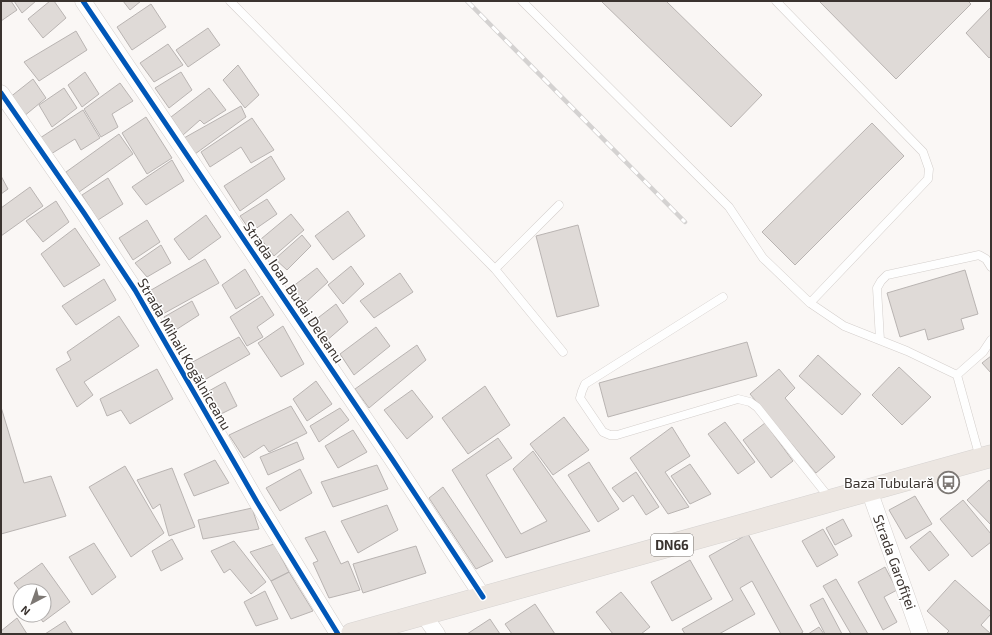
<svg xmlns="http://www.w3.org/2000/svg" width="992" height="635" font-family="'Exo 2',sans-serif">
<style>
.building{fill:#dfdad7;stroke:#b9b4b2}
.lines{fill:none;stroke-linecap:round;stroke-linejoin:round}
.lane-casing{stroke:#d4cfcc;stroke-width:9}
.street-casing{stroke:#d4cfcc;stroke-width:17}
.primary-casing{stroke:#d6d3d1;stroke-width:23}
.lane{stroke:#fefefe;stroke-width:8}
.street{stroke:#fefefe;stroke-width:16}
.primary{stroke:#ece6e1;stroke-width:22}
.rail-casing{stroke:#d4d2d1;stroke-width:4.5}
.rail{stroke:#fff;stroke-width:3;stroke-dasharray:9;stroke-linecap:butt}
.cycleway-casing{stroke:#fff;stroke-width:8}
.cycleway{stroke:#0057b8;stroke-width:5}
.labels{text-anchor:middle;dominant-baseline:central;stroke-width:3;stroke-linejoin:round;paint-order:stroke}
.shield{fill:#fff;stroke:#75706d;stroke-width:1}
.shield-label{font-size:13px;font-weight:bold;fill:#3a332f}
.street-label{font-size:14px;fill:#3a332f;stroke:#fff}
.poi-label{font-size:14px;fill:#3a332f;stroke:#fff;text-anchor:end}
</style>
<rect width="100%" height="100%" fill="#faf7f5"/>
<path class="building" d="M1,1H11L17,10L1,21Z
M14,1H36L22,13Z
M50,1H54L66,18L43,38L28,19Z
M123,1H141L130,10Z
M601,1H666L762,95L731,127Z
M819,1H968L971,4L896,79Z
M151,4L166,27L132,50L117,27Z
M991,7V56L989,58L966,33Z
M208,28L220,45L188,67L176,50Z
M76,31L87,50L39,81L24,62Z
M168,44L183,65L154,82L140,63Z
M238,65L259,95L245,108L223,80Z
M85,72L99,94L82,107L68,85Z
M181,72L192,90L169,108L155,88Z
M33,79L46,98L23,117L9,98Z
M120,83L133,101L112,114L118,127L101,137L84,109Z
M64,88L77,108L52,127L39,105Z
M209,88L226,110L204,124L200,120L183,135L171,117Z
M241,106L246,117L195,154L184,138Z
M83,110L100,138L81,150L75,139L51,154L40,138Z
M146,117L172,158L147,174L122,133Z
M252,118L274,150L251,163L241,147L210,167L201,152Z
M872,123L904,156L795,265L762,232Z
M119,134L133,154L79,192L66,172Z
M271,156L285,179L240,211L224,186Z
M172,160L184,181L146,205L132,187Z
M1,176L8,189L1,194Z
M108,178L123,204L98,220L82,195Z
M30,187L43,206L1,236V208Z
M267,199L277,214L251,232L240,216Z
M56,201L69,222L43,242L26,221Z
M348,211L365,236L333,260L315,236Z
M291,214L304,230L274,256L261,239Z
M206,215L221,237L189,260L174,239Z
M147,220L160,242L133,260L119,238Z
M578,225L599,306L557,317L536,236Z
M75,228L100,265L64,287L41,254Z
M302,235L311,246L287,270L275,259Z
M161,245L171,263L147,277L135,263Z
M205,259L219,283L161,315L146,293Z
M351,266L364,284L343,304L328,285Z
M317,268L328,282L305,303L292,287Z
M245,269L260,294L236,309L222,285Z
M965,270L978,314L961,319L964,329L928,340L925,329L900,337L887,293Z
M400,273L413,292L374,318L360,301Z
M104,279L116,300L76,325L62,306Z
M262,296L274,315L257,327L263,337L247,346L230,317Z
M192,301L199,315L171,333L164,317Z
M336,304L348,322L325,342L310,324Z
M119,316L139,346L84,382L93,395L77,407L56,369L71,360L67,352Z
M283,326L304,364L281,377L258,343Z
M376,327L390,346L354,375L340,354Z
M239,337L250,354L199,383L187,365Z
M747,342L757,376L608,417L599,383Z
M417,345L426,360L369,408L355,389Z
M818,355L861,394L842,415L799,376Z
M991,356V373L982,363Z
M899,367L931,397L902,425L872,395Z
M157,369L173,399L130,424L121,410L107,416L100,399Z
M779,369L795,388L785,398L835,457L816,473L750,394Z
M316,381L332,404L307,421L293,399Z
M225,382L237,406L219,415L207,392Z
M485,386L510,425L468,454L442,418Z
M412,390L433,417L407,439L384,410Z
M291,406L307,433L269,452L264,445L244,458L229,435Z
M1,407L24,483L51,476L66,516L1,534Z
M340,408L349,420L319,442L310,426Z
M564,417L589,450L553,475L530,444Z
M725,422L755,462L738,474L708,434Z
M765,423L793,461L771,478L743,440Z
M672,427L690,456L665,472L689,507L668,514L630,458Z
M353,430L367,452L338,468L325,446Z
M498,438L512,458L486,475L521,534L547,521L513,469L533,451L590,531L506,558L452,470Z
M297,442L304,459L268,475L260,457Z
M215,460L229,483L194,496L184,474Z
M589,462L619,509L598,522L568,475Z
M690,464L711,494L690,504L671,476Z
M377,465L388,489L333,507L321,482Z
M125,466L164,533L131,557L89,487Z
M172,468L195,527L169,536L160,504L153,509L137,480Z
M300,469L312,493L280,511L266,488Z
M636,472L659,507L646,515L633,495L623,502L612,488Z
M989,480L991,483V525L967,500Z
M443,487L493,561L476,569L429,498Z
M915,496L932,524L906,539L889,510Z
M963,500L991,534V542L972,557L940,519Z
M387,505L398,530L358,553L341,521Z
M252,508L259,529L203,539L198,520Z
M843,519L852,536L835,545L826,528Z
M823,529L838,555L817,567L802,541Z
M325,531L341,564L348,561L360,590L329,598L313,563L318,561L305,538Z
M930,531L949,555L929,571L910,547Z
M748,534L803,632L800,634H781L752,581L740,588L755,614L719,634H685L682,629L733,600L709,556Z
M172,539L183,559L161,571L152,551Z
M234,541L266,582L251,594L230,569L224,573L211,551Z
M94,543L116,577L92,595L69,557Z
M274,544L289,572L271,581L250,552Z
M416,546L426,573L363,593L353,564Z
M690,560L712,599L672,621L651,582Z
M42,563L70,602L43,622L38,615H44V591H20L14,583Z
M885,567L897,590L884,597L897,622L883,630L858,582Z
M289,572L313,611L291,619L271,581Z
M836,579L868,634H851L823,586Z
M955,580L991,612V614L981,625L991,634H946L949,631L927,611Z
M265,591L278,619L256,626L244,602Z
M621,592L650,627L641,634H613L596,612Z
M823,598L842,634H825L810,605Z
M535,604L555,634H512L505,624Z
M17,618L27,634H1V631Z
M490,619L500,634H467Z
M65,621L73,634H45Z
M819,627L824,634H808Z"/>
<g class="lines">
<defs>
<path id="lane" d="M230,1L495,269L563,352
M522,1L729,207L763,258L810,303L844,326L907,351L957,375L980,458
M776,1L923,152L929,169L928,179L810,303
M495,269L559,205
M723,297L585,384L582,391L580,398L603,432L610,435H617L738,399L750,402L757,407L831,500
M880,340L877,288L881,281L887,275L979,255L986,259L991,267
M957,375L983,352L991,340"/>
<path id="street" d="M83,1L392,459L483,597
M1,93L84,213L135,290L257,502L338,634
M869,490L920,634
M423,614L437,634"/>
<path id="primary" d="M352,634L991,456"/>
</defs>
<use href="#lane" class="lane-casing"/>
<use href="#street" class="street-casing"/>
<use href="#primary" class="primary-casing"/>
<use href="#lane" class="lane"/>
<use href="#street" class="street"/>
<use href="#primary" class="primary"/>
<defs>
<path id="rail" d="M467,1L685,222"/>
</defs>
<use href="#rail" class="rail-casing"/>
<use href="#rail" class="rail"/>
<defs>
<path id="cycleway" d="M83,1L392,459L483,597
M1,93L84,213L135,290L257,502L338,634"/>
</defs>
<use href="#cycleway" class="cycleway-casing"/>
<use href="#cycleway" class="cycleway"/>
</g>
<defs>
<symbol id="bus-ring" viewBox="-11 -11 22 22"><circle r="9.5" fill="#fff" stroke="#7d7874" stroke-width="1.5"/><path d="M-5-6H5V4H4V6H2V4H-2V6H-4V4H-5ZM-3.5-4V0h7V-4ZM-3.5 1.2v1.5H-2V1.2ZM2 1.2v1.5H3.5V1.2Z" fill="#7d7874"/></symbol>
</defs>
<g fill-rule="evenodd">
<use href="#bus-ring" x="936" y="470" width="25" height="25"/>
</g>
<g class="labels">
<rect class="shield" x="651" y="534" width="42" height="22" rx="3"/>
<g class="shield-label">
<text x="672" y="545">DN66</text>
</g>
<g class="street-label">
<text transform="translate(294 292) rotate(56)">Strada Ioan Budai Deleanu</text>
<text transform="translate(185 354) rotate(60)">Strada Mihail Kogălniceanu</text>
<text transform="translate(895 562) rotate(70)">Strada Garofiței</text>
</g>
<g class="poi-label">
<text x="934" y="482">Baza Tubulară</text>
</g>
</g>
<rect width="992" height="635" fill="none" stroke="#3a332f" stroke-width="4"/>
<g transform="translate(32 603) rotate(221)"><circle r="19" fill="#ffffff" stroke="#b0adac"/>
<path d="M0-3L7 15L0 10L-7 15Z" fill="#7d7874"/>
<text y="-6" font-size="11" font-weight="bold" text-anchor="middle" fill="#3a332f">N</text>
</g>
</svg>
